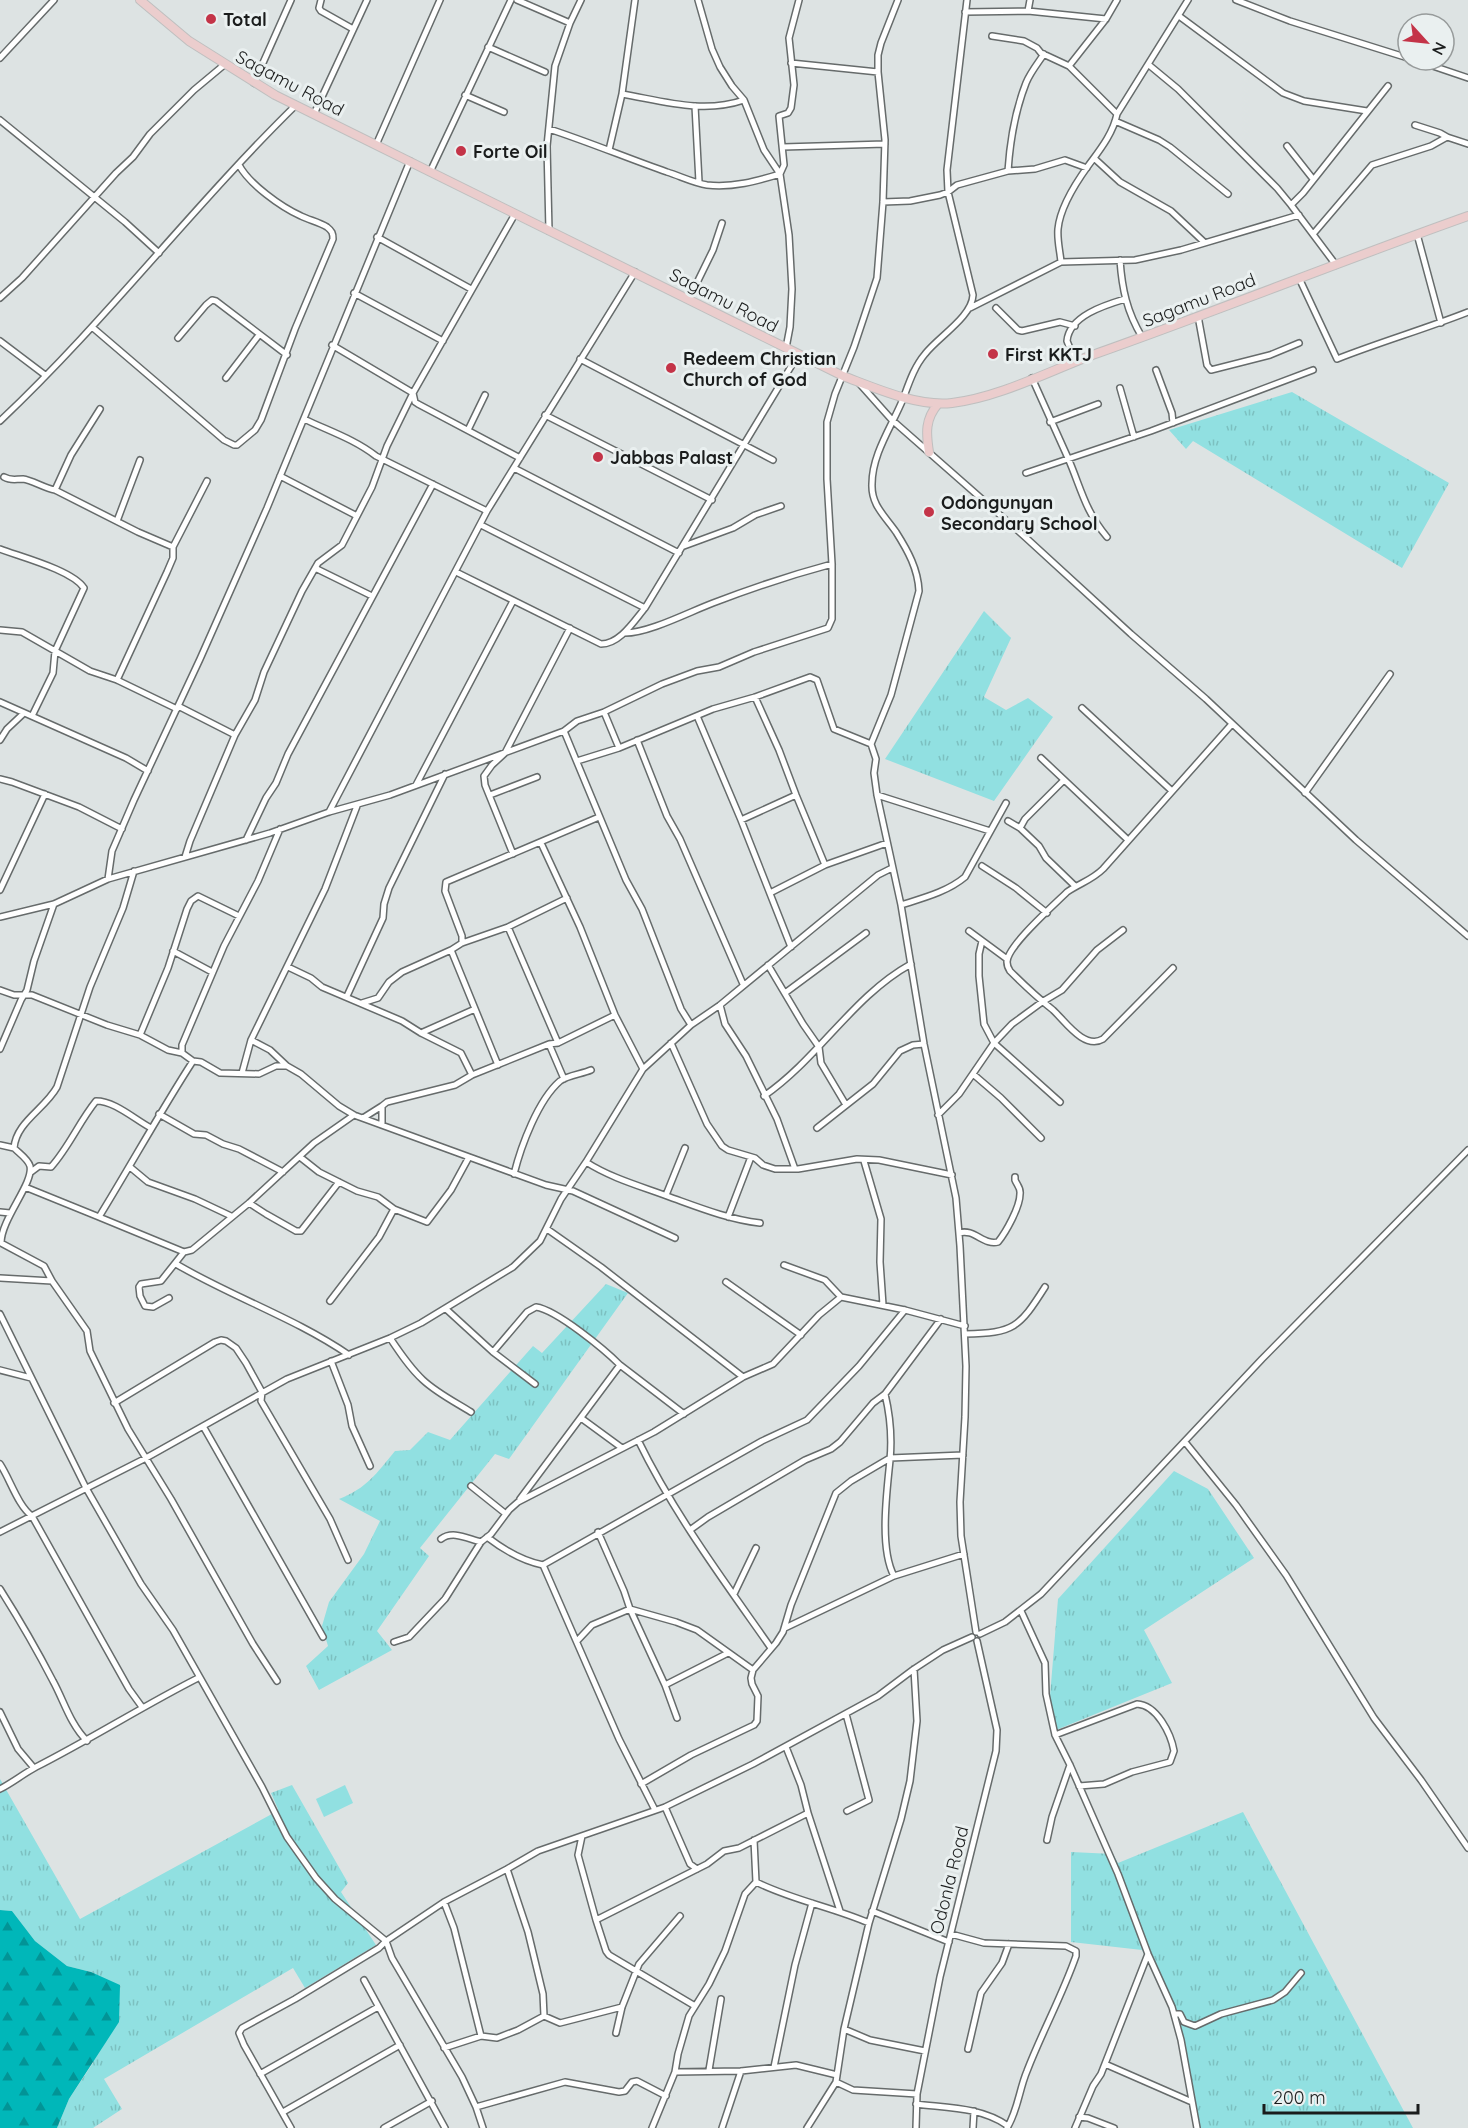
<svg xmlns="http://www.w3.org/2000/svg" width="1468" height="2128" font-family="Quicksand,sans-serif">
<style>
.grass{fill:url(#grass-tufts)}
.forest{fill:url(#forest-firs)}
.garden{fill:#91e0e1}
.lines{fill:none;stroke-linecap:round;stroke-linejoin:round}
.minor-casing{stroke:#666b6b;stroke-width:8}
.highway-casing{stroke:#bfbfbf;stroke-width:10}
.minor{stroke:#fff;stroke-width:5}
.highway{stroke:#ebcdcd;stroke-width:8}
.poi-dot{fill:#c43448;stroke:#eaf0f0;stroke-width:2}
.labels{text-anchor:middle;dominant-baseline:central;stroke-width:6;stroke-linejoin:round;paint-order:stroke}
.poi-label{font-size:18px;font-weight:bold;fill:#1a1c1c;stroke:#eaf0f0;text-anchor:start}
.street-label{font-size:18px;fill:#1a1c1c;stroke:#eaf0f0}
</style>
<defs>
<pattern id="grass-tufts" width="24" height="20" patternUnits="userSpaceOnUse" patternTransform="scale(1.5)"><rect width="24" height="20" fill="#91e0e1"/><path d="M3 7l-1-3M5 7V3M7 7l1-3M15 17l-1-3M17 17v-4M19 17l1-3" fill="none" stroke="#7cc0c0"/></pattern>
<pattern id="forest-firs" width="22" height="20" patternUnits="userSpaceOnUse" patternTransform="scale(1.5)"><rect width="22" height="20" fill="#00b7b9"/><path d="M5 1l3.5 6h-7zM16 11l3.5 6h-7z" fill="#029496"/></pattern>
</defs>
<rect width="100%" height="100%" fill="#dde3e3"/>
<path class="grass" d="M1292,392L1449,483L1402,568L1193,441L1186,449L1169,430Z
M984,611L1011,638L984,697L1006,710L1028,698L1053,717L994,801L885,759Z
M606,1284L628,1293L509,1459L495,1454L420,1548L429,1556L377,1631L392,1650L319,1690L306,1666L328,1646L322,1626L329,1602L364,1554L380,1521L339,1499C367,1488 376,1474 395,1451L410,1450L428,1432L450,1440L533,1346L542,1353Z
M1174,1471L1208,1489L1254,1558L1144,1630L1172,1683L1056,1730L1050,1696L1058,1599Z
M0,1779L80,1919L270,1815L278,1809L271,1793L292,1785L348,1883L341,1892L376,1945L305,1988L293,1968L104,2079L122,2109L93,2128H57L69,2099L93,2063L91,1972L67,1966L35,1941L12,1911L0,1910Z
M1243,1812L1413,2128H1199L1169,2004L1142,1950L1071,1942V1852L1113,1854L1118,1863Z"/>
<path class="forest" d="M0,1910L12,1911L35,1941L67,1966L91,1972L120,1985L119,2022L69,2099L57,2128H0Z"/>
<path class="garden" d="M345,1785L353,1803L324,1817L316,1799Z"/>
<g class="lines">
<defs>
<path id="minor" d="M321,0L319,8L321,11L353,29
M517,0L570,23
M698,0L712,49L720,67L732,86L744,100L764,150L780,174L789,235L792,289L790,327L786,348
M967,0L947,170L948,192L973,295C972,317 938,337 925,354C914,367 909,383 903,399C892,426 872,454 872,484C871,505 885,516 896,532C908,551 918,569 919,591L891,695L871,744L876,759L874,773L877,795L901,905L924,1044L956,1198L960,1246L966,1366L965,1417L960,1502L961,1536L976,1632
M1236,0L1290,21L1408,58
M1028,11L1030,0
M965,12L1028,11L1106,19
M1179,16L1283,93L1304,101L1367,111
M992,36L1024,41L1037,48L1041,53L1069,66L1117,114
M488,47L545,72
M0,58L54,0
M1415,60L1468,78
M791,63L878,72
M1149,65L1178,89L1277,188L1291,205
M1069,66L1106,19L1117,0
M254,83L291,0
M622,94C663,101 703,114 744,100
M465,95L504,112
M695,106L699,182
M314,114L367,0
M0,120L125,222L159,253
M1115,121L1159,140L1170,147L1228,194
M1415,125L1440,133L1447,137
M549,129C589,142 627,158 667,172C680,176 694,183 707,185C732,188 757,181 780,174L784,165L779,116L788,113L791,108L794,85L789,38L799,0
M376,145L440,0
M1287,146L1313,179
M783,147L885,144
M609,150L622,94L635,0
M1095,159L1120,182L1171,211L1204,242
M1008,171C1010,141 1015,111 1026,83C1030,73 1038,63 1044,54
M430,172L511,0
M883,202L910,201L940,195L948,192L957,185L1008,171L1035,169L1065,160L1087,168
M549,231L547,146L555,66L570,23L581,0
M1314,233L1372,165L1431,146L1447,137L1468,144
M1417,234L1441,323
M377,237L471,289
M1120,260C1122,289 1127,312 1142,337
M1061,262C1060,251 1057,240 1058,229C1060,207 1075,184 1088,166C1099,151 1113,134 1117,114L1188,0
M1336,265L1291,205L1303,193L1388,86
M1299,278L1337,359C1380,342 1425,329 1468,312
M354,293L443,341
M0,298L22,278L116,173L133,157L150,134L194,90L224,65
M689,299L713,250L722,223
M970,308L1061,262L1135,260L1181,250L1299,215
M996,308L1018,330L1022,331L1060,322L1075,326
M1198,316L1207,365L1211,370L1270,355L1299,343
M92,327L224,440L234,445H237L255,430L261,420L295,329L333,239C333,233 332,231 327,227C319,222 309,220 301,216C281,207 249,184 239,165
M178,338L206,305L212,300L216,301L287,355
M0,341L45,375
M332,345L413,393L415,402L418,404L520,458
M580,359L773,460
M1075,361L1067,341C1069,316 1105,305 1125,299
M1156,370L1172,413L1173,423
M226,378L259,335
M1032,378C1044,405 1056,431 1068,458C1081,488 1085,511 1107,537
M859,383L892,420L1024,536L1131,634L1206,699L1356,840L1468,936
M1120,388L1134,437
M545,415L712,500
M304,419C329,431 354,439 376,456L487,511
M0,421C105,322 193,206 296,105
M1050,422L1098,404
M468,430L485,395
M514,468L679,553
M1026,473L1151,431L1313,370
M280,476L357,516
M4,477C11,481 15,479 23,479C32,480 44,488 55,490L138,532L173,547
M55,490L71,455L100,409
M117,521L140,460
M481,525L645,608
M684,546L733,528L755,515L781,506
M0,549C21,557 72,570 84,588L55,651L53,673L32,716
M315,568L372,596
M456,572L601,644C620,644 634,621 645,608L798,355
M0,630L22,632L90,671L117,680L177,709
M625,633C649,633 689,612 713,603C752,588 791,575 832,564
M117,680L167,572L173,558V547L207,481
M755,697L779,750L796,795L825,865
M0,702L126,758L148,771
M178,706L235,735
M1082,708L1172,791
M604,712L619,748
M697,716L741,820L791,947
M564,731L626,880L642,909L681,1009L691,1025
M0,740L7,729L24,713
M637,740L667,816L680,839L743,984
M1041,758L1128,840
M577,761L619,748L713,709L755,697L810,677L817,680L834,729L871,744
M0,779L12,782L79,807L122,829
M416,785L513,601
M1305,793L1390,674
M490,795L537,777
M877,795L990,831
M329,812L487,511L635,272
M741,820L796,795
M1008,821L1020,828L1039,846L1046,858L1075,886
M1020,828L1025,819L1063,781
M246,840L266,798L276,783L288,754L433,484
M541,843L580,927L615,1015L643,1069
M513,854L485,785L484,776L492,765L505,753L570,628
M185,857L190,841L235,735L255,700L264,672L302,591L318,563L342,545L372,487L387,446L413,393L515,214
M982,866L1016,888L1047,913
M108,879L112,851L134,800L200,659L267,508L410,161
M0,890L45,794
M770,893L825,865L887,843
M901,905C923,898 947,892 965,877L1006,803
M0,917L54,904L108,879L270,833L329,812L390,795L564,731L577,721L604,712L662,684L697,671L719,667L754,652L828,628L832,619V564L827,479V422L835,394L854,347L877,278L883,202L885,140L878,72V55L881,43L898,0
M508,927L558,1043
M969,931L1007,959
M982,941L979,954V976L984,1024L994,1043L1060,1102
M462,943V936L445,891L446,882L599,817
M173,951L212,972
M768,965L803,1024L819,1047L821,1063L846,1105
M288,967L311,978L322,987L402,1021L421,1033L461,1053L472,1075
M1173,968L1103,1039C1084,1050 1065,1021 1053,1010C1038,998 1024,985 1010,971C1008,968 1007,966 1007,962C1007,946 1054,905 1067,892C1080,883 1092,880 1103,869L1232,724
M0,990L14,995H32L107,1025L140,1035L168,1050L182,1053L193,1061L201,1062L220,1073L259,1074L276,1066H287L301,1074L339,1106L354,1115L546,1185L573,1191L675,1238
M785,993L866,933
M347,996L383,918L384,904L389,888L445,774
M362,1003L378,998L389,982L402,972L451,950
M720,1005L725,1024L746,1056L777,1119L795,1169
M421,1033L475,1009
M140,1035L168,968L187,909L191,901L198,896L239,916
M251,1040L270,1050L287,1066
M671,1043L707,1124L722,1146L728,1150L755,1158L763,1165L775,1169H798L857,1159L879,1160L952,1175
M549,1044L564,1079
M0,1049L21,1000L27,990L34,961L54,904
M182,1053V1045L224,946L258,881L280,829
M498,1065L451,950L462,943L508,927L567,898
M242,1073L251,1040L325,889L357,806
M973,1074L1001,1098L1041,1138
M764,1096C819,1058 853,996 911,964
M159,1114L194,1134L206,1135L223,1144L239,1149L283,1172
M938,1115L959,1094L994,1043L1012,1024L1042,1002L1062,990L1097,950L1123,930
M363,1118L382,1106
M382,1125V1106L387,1102L455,1085L472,1075L549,1044L558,1043L615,1015
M817,1128L873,1084L900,1051L913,1045L924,1044
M0,1145L14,1148
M300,1157L319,1172L357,1191L378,1197L394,1209L427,1222L451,1190L469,1157
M864,1161L881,1219L880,1262L883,1305
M586,1162C611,1178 640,1186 667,1196C698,1207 727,1219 760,1223
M130,1167L148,1182L195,1199L231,1216
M31,1172L39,1166L51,1167C69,1147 79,1122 96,1101C115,1101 134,1119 151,1128
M514,1174C521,1146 538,1100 560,1081C568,1075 582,1074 591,1070
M25,1187L99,1217C131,1165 160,1112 193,1061
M666,1195L685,1148
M249,1203L266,1214L296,1231H301L339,1182
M0,1212L10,1213
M99,1217L184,1252
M728,1217L751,1157
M547,1229L601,1267L743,1377
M959,1233C974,1228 984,1246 998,1242C1006,1232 1020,1207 1020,1194C1021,1188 1017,1185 1015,1180V1177
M176,1264C232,1297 295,1318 349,1355
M784,1265L825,1280L841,1297
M0,1278L52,1281L87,1331L90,1351L128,1429L171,1499L253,1644L277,1681
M52,1281L44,1266L1,1243C1,1219 34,1183 30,1166C28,1159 20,1154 14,1148C16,1122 45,1109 57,1087L90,987L123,908L134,871
M726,1282L801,1335
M169,1298L153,1307L145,1306L140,1296L139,1287L141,1284L161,1281L184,1252L192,1250L249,1203L314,1143L354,1115
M330,1301L379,1237L394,1209
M446,1309L493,1352L535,1384
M0,1314L86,1488L141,1584L173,1630L262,1787L287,1837L316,1878L335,1899L386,1941L379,1948L295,1999L242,2028L239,2033L244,2045L291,2128
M965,1334C1014,1333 1019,1328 1045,1287
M390,1338C400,1353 410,1368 423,1380C437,1393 455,1402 471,1412
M493,1352L527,1312L536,1307C557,1310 605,1350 620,1365
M331,1361L348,1405L352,1426L370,1466
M0,1370L31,1378
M885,1394C890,1415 892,1439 890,1460C887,1491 879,1548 894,1576
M114,1403L215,1342L221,1340L226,1341L236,1348L246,1363L262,1392L261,1401L330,1519L348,1560
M581,1418L622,1448
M203,1426L323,1637
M638,1440C674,1514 724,1581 771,1648
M1185,1442L1236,1505L1286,1575L1374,1718L1421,1780L1468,1848
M0,1464C10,1479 18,1506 32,1516L129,1689L142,1707
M471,1486L506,1514
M520,1499L620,1365L684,1414
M690,1530L708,1517L805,1460L831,1449L840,1442L873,1403L885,1394L941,1319
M0,1532L146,1458L287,1379L390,1338L421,1323L513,1267L540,1241L561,1199L586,1162L643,1069L691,1025L720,1005L878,875L892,868
M598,1532L624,1591L630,1609L665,1685L677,1718
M487,1537C504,1550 522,1561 543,1565L619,1739L655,1810
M441,1539C453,1530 468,1539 481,1542
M543,1565L762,1441L807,1420L859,1366L905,1310
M0,1589C19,1619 37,1650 53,1681C64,1701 70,1724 87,1741
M734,1594L756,1548
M1021,1611L1045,1663L1046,1694L1055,1735L1070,1765L1118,1874L1148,1954L1172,2007L1181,2040L1197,2128
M785,1628L894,1576L964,1554
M980,1634L1005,1622L1041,1594L1262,1359L1468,1150
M577,1641L592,1625L630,1609L676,1622L697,1630L753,1670
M394,1642L409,1637L445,1599L481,1542L491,1534L509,1510L518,1502L654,1432L743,1377L773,1364L819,1315L841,1297L905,1310L965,1326
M665,1685L728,1653
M0,1712L18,1749L34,1768
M846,1714L869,1800L847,1811
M1055,1735L1137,1704C1157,1705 1171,1734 1174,1751L1170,1762L1132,1772L1104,1784L1079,1786
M786,1747L801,1785L808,1813L840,1911
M641,1784L691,1755L754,1725L757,1721L758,1696L752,1684L751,1678L753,1670L776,1643L783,1632L791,1605L836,1493L851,1481L890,1458L963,1455
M0,1789C12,1783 23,1774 36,1767C91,1739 143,1706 198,1678
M665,1807L690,1864L697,1869
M582,1836L578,1855L596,1920
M1047,1840L1052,1817L1070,1765
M756,1882C792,1900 832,1907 869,1923
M444,1902L454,1928L481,2036
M872,1911L949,1942
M951,1934L984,1943L1066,1946L1076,1951V1956C1062,1996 1042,2032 1027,2071C1019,2090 1018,2110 1007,2128
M364,1980L445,2128
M695,2006L609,1955L606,1951L596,1920L707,1864L724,1851L739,1848L808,1813
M1174,2014H1180L1184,2022L1195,2026L1221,2014L1273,2000L1285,1992L1301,1973
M544,2016L560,2023L622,2007
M844,2029L870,2040L925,2051
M616,2033L622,2007L639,1964L680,1916
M444,2048L481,2036L497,2038L518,2030L544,2016L543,1994L528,1932L507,1869
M968,2049L981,1993L1002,1963L1009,1944
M1105,2064L1192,2102
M774,2067L795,1965L812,1903
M709,2070L721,1999
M675,2072L741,2071L796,2065L837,2075
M260,2074L378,2007
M836,2082L853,2090L917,2094
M916,2104C948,2108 981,2107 1008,2126
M476,2107L565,2082L619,2092L625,2091L632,2082L637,2081L666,2096
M283,2112L400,2045
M1079,2117L1088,2118L1114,2128
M384,2128L432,2101
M483,2128L476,2107L462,2077L392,1958L386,1941L444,1902L507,1869L538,1851L665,1807L753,1764L878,1696L914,1669L943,1650L972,1637
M652,2128L675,2072L678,2054L689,2016L709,1984L725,1951L745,1894L756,1882L754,1840
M722,2128L741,2071
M807,2128L836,2082L844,2029L869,1923L901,1819L910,1781L917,1721L914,1669
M916,2128L917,2094L940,1977L996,1751L997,1730L977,1641
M973,2128L974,2111
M1075,2128L1093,2086L1101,2074L1148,1954"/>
<path id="highway" d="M140,0L189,41L275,95L843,376C875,388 917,407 952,403C1001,397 1051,370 1098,353C1222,309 1344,260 1468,216
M929,452C926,433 925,419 938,404"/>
</defs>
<use href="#minor" class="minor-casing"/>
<use href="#highway" class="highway-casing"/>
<use href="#minor" class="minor"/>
<use href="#highway" class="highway"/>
</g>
<g class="poi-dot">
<circle cx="211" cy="19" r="6"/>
<circle cx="461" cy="151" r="6"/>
<circle cx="993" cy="354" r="6"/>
<circle cx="671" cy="368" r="6"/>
<circle cx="598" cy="457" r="6"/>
<circle cx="929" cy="512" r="6"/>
</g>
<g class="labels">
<g class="poi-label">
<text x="223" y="19">Total</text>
<text x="473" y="151">Forte Oil</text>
<text x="1005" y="354">First KKTJ</text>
<text x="683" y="358">Redeem Christian<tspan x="683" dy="21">Church of God</tspan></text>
<text x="610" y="457">Jabbas Palast</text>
<text x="941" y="502">Odongunyan<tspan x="941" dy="21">Secondary School</tspan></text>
</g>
<g class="street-label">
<text transform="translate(290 83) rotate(28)">Sagamu Road</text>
<text transform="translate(724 300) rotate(27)">Sagamu Road</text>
<text transform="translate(1199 300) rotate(-21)">Sagamu Road</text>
<text transform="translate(949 1880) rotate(-76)">Odonla Road</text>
</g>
</g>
<g transform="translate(1426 42) rotate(117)"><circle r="28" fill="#eaf0f0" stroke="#979b9b" stroke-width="1.5"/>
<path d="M0-4.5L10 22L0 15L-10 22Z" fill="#c43448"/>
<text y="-9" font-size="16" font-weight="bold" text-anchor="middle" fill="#1a1c1c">N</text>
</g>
<path d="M1264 2104v9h154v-9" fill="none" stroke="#1a1c1c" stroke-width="3"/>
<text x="1273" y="2104" font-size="18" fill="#1a1c1c" stroke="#eaf0f0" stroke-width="4.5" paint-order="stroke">200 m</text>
</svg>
